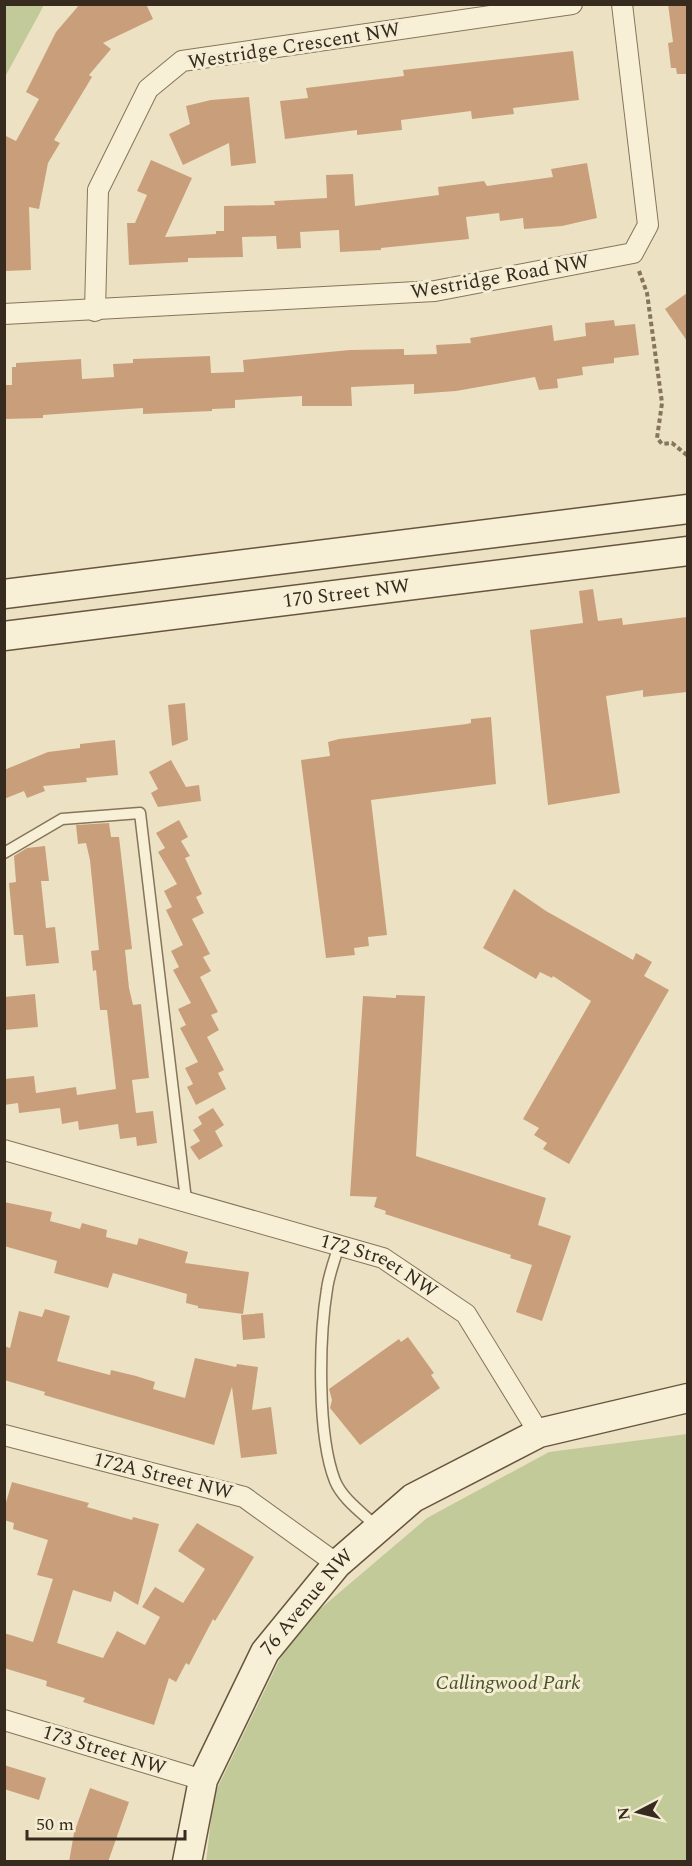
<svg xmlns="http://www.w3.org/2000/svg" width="692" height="1866" font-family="Spectral,serif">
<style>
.green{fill:#c1ca98}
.building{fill:#c99f7b}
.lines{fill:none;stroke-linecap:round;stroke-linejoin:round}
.lane-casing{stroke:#86745b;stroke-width:13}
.street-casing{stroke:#86745b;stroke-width:22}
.secondary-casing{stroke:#67553e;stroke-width:31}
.path{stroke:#86745b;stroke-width:4;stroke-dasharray:4.5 3;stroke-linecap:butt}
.lane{stroke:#f7efd6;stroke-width:10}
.street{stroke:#f7efd6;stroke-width:20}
.secondary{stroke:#f7efd6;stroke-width:28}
.labels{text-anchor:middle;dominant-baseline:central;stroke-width:6;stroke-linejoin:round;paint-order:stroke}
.street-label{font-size:20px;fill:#362b1e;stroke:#f4ecd3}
.park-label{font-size:20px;font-style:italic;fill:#445226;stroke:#f4ecd3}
</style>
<rect width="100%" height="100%" fill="#ece2c3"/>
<path class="green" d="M5,4L44,5L5,77L4,5Z
M687,1434V1861L206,1862L214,1795L293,1632L427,1518L549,1452Z"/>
<path class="building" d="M80,4H146L153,19L103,43L111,49L89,75L92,77L54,140L60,143L48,163L39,209L29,207L31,270L5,271L4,135L16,141L39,99L26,92L56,32Z
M668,4H687V74H677L676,68H671L668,43L673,42Z
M573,51L579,100L513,108L514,114L472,119L471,111L401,120L402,130L357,135V130L285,139L280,101L308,98L306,88L404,76L403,70Z
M249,97L256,163L231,166L229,143L183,165L169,134L190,124L186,106L211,100Z
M151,160L192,178L165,237L216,234V231H224V206L275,205L274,201L327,198L326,175L353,174L355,206L439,195L438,187L484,181L487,186L553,177L551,169L587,163L597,218L562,226L524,229L523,218L500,221L499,213L466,217L469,239L381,248V250L340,252L339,230L300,232L301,248L277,249L276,236L242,237L243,257L188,258V262L129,265L127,223H135L147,195L137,191Z
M687,293V341L665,309Z
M614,320L615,326L635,324L639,355L614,358V363L582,367L583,375L557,379L558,388L539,390L535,377L456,391L414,394V384L351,387L352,406H302V396L235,400V408L212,409V411L143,414V408L43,415V418L4,419V385H12V367H16V363L81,359L82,379L114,377L113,364L133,363V359L210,356L211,373L244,372L243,360L350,350L404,349V355L437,354L436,345L471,343L470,338L552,325L554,341L586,336L585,323Z
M593,589L598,621L622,618L623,625L687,617V692L643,697V690L606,696L620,793L548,805L530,630L583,623L579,591Z
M185,703L188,740L172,746L168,705Z
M491,717L496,784L371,800L387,935L368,937L369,946L354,948L355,955L326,958L301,760L330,756L328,742L339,739L467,724L471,723V719Z
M115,740L118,775L86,778L87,782L43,786L45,791L27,798L24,791L4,799V770L48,752L80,748V744Z
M171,760L186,787L199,785L201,801L158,807L151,793L158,789L149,772Z
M179,820L188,837L181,841L190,856L185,858L202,894L196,897L204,913L192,919L210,954L203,957L211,971L200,977L218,1012L211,1015L219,1030L207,1037L224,1070L218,1073L226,1089L196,1105L187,1087L193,1084L185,1068L198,1062L180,1028L186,1025L178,1009L191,1003L173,970L179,967L171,951L183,945L166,910L172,907L164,891L177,884L158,852L165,848L156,833Z
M109,823L111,837H119L132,949L125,950L129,988L133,1005L141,1004L149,1078L132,1080L136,1113L153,1111L157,1143L137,1146L136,1137L120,1139L118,1124L79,1130L78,1121L62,1124L60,1108L19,1113L18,1103L4,1105V1079L34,1076L36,1093L76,1087L77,1095L116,1089L107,1010H100L96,970L93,971L91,951L99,950L90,860L86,843L78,844L76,825Z
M45,846L49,881H41L46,928L55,927L59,963L26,966L23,935H14L9,883L16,882L14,856L27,848Z
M514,889L546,911L633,960L636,953L652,962L644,976L669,990L569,1164L543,1149L547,1143L534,1135L539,1128L523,1119L591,1001L553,976L552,978L540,972L536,979L483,948Z
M35,994L38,1027L4,1030V997Z
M396,995L425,996L416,1156L546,1198L538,1225L571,1236L542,1321L516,1312L532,1265L510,1258L511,1255L385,1214L386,1211L374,1207L377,1197L350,1196L363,996L396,998Z
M213,1108L224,1125L215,1131L223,1146L199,1160L190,1147L200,1141L193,1130L202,1124L198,1117Z
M4,1202L52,1212L50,1221L80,1229L82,1223L107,1230L106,1237L137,1245L139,1238L188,1252L185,1263L249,1272L243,1314L198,1308V1306L186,1303L187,1294L113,1273L108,1288L54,1273L57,1261L4,1246Z
M45,1309L70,1316L57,1361L110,1375L111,1370L136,1376L155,1382L153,1389L185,1398L195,1358L236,1367L237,1364L258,1367L252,1410L271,1407L277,1454L241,1458L232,1387L214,1445L44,1395L45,1392L4,1380V1346L10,1348L19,1311L42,1317Z
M263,1313L265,1338L243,1340L241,1315Z
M408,1337L434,1373L431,1375L440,1388L360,1445L330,1408L332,1400L329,1389L399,1339L401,1342Z
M12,1482L89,1503L87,1507L132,1520L133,1517L159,1524L138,1605L114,1591L111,1602L73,1590L57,1643L103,1658L117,1631L145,1645L160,1617L142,1607L155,1587L183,1603L205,1569L178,1551L197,1523L254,1557L215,1621L213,1619L189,1665L186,1663L176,1682L169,1678L154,1725L83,1702L85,1698L46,1686L47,1681L4,1668V1633L33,1642L53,1579L37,1575L48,1540L13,1529L14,1523L4,1520V1509Z
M4,1765L46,1778L39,1800L4,1789Z
M90,1788L129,1802L108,1862H69L74,1833Z"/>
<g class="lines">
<defs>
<path id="lane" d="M4,853L62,819L140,813L186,1200
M339,1245C335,1259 329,1274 327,1289C319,1338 317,1435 335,1481C343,1500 364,1514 378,1528"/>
<g id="street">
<path d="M95,311L98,190L148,89L182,61L572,4"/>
<path d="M4,314L435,291L633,253L648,225L622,4"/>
<path id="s1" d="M4,1150L383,1258L466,1314L539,1433"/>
<path d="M4,1435L244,1497L337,1564"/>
<path d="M4,1720L203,1780"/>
</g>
<g id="secondary">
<path d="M4,594L688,509"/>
<path id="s2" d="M4,636L688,551"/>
<path id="s3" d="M187,1862L203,1780L265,1652L337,1564L413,1498L539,1433L688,1398"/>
</g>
</defs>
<use href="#lane" class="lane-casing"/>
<use href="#street" class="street-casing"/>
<use href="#secondary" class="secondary-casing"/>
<path class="path" d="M639,271L647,293L662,403L657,438L662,444L672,443L688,456"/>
<use href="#lane" class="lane"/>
<use href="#street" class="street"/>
<use href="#secondary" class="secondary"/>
</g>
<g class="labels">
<g class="street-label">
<text transform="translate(294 46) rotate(-9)">Westridge Crescent NW</text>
<text transform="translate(500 277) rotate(-10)">Westridge Road NW</text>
<text stroke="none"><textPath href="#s2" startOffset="345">170 Street NW</textPath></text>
<text stroke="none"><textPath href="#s1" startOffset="393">172 Street NW</textPath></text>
<text transform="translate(163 1476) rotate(14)">172A Street NW</text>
<text stroke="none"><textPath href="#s3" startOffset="291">76 Avenue NW</textPath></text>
<text transform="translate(104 1750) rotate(17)">173 Street NW</text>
</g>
<g class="park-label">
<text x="508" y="1683">Callingwood Park</text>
</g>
</g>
<rect width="692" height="1866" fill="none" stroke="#362b1e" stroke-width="12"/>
<g transform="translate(638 1812) rotate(263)" stroke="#f4ecd3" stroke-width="4.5" paint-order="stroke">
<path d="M0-4.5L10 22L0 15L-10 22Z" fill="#362b1e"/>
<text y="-9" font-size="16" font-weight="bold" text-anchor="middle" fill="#362b1e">N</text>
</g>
<path d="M27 1830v9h158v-9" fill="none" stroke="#362b1e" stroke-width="3"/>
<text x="36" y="1830" font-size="18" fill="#362b1e" stroke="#f4ecd3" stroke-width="4.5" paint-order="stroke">50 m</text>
</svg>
